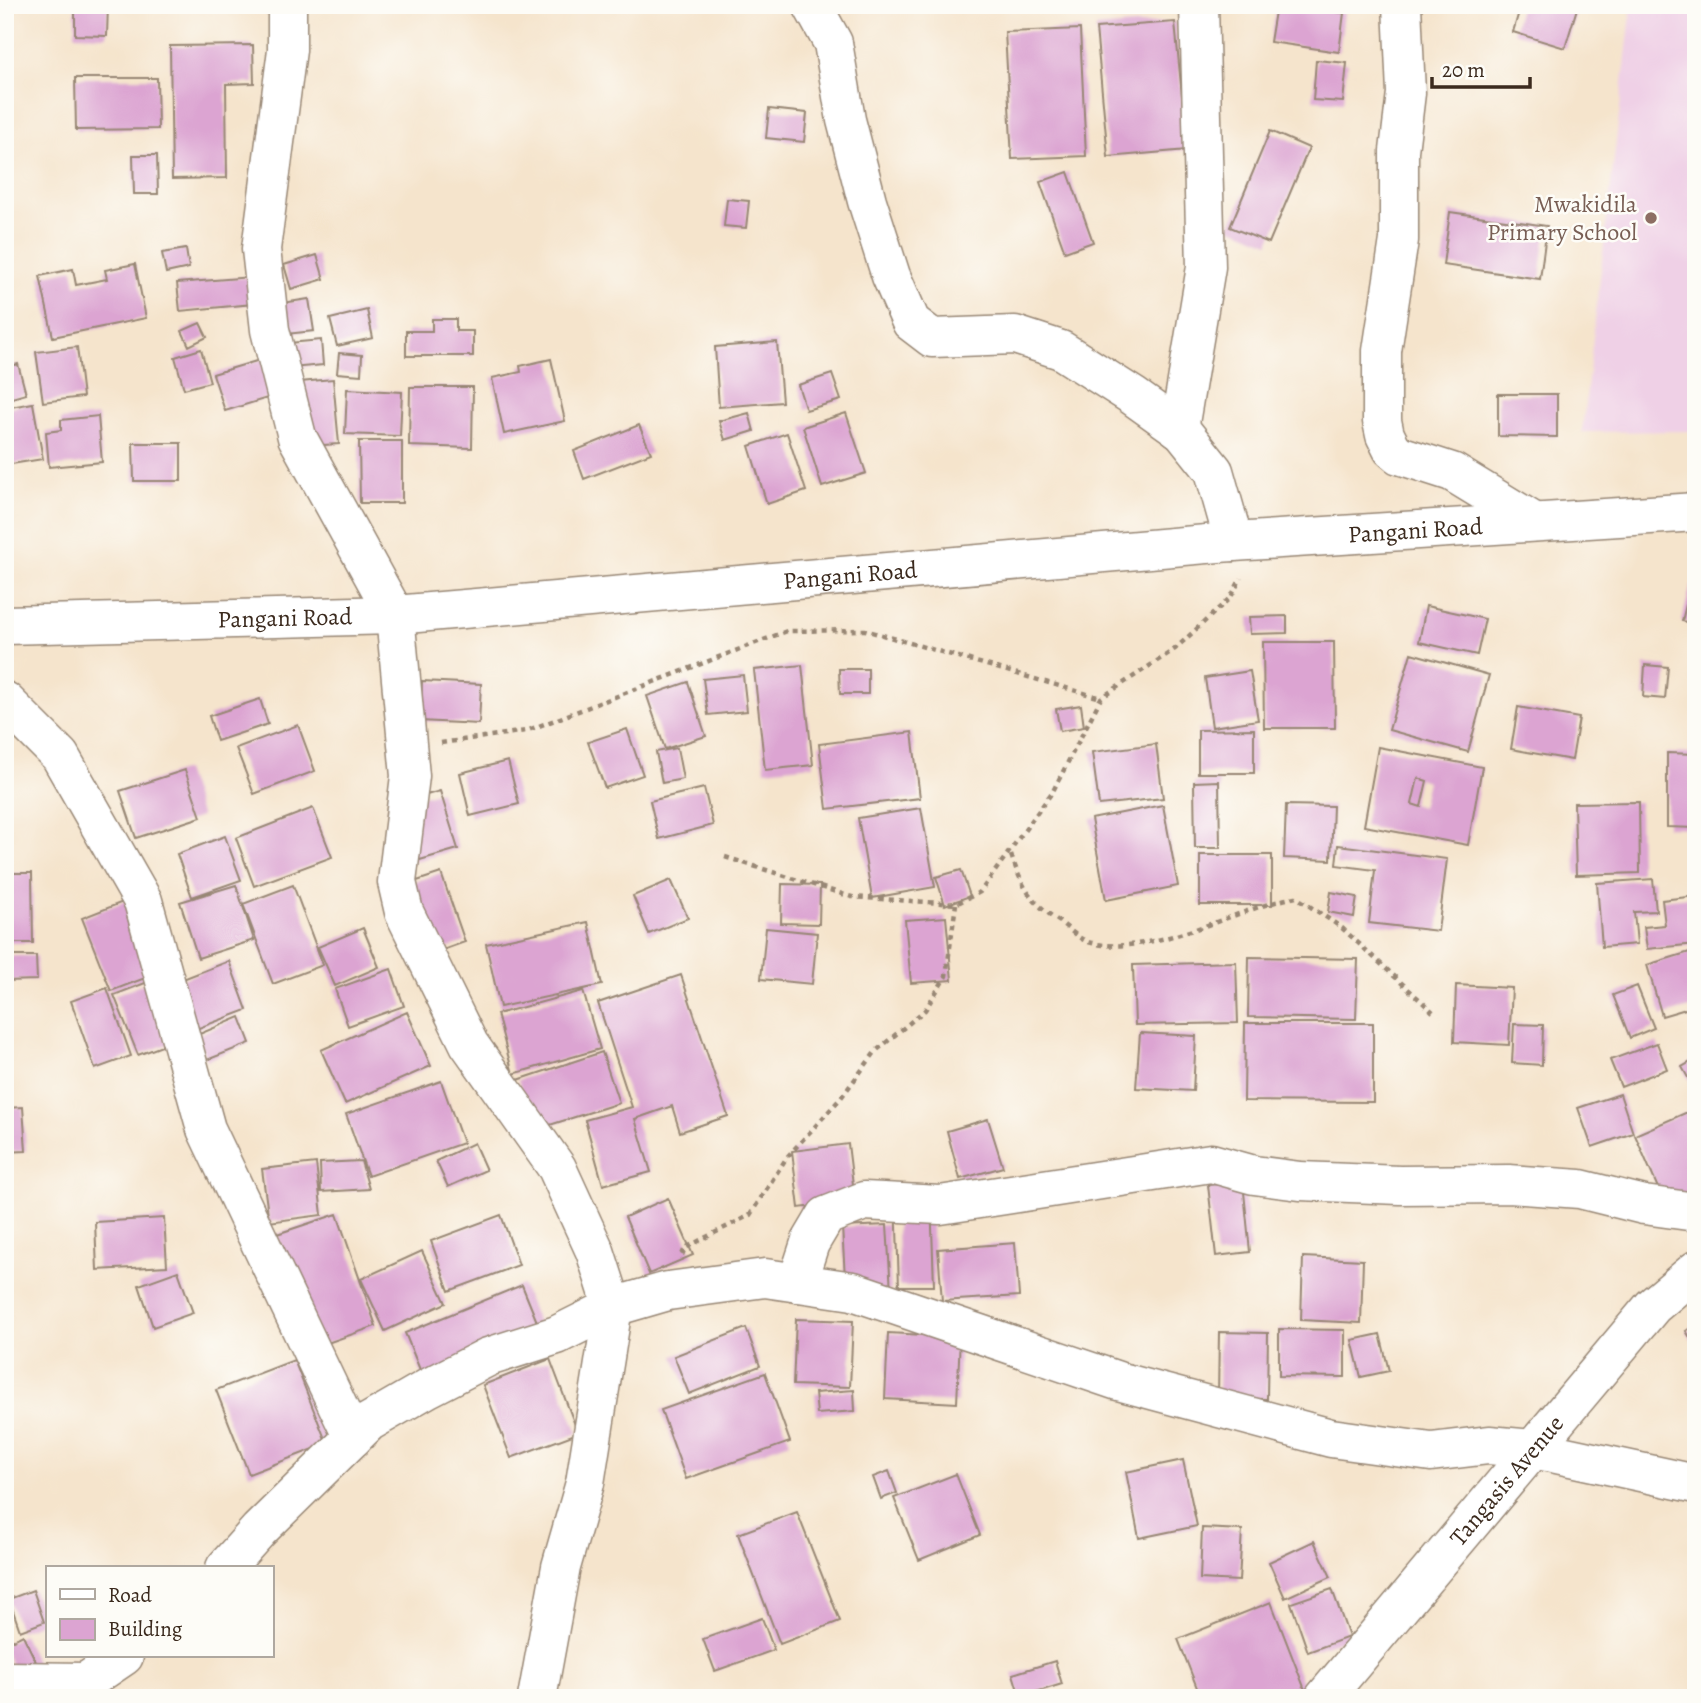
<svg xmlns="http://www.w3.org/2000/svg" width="1701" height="1703" font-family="Alegreya,serif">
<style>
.built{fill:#efd0e6}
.building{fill:#dca4d2;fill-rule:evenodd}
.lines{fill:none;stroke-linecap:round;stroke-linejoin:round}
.minor-casing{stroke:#988775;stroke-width:41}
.major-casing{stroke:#988775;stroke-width:41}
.path{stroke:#988775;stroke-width:4.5;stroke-dasharray:5 5;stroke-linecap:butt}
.minor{stroke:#fff;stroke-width:38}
.major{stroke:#fff;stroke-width:38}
.education-dot{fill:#8d6e63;stroke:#fdfcf7;stroke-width:2.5}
.labels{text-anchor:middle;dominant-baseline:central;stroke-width:5;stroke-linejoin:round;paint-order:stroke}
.education-label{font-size:24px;fill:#785e54;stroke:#fdfcf7;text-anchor:end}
.street-label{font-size:24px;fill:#3b2a1e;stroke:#fdfcf7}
</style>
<rect width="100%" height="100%" fill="#fdfcf7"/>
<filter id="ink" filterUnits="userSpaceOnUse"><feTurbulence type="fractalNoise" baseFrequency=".0143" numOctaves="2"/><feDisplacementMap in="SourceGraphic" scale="14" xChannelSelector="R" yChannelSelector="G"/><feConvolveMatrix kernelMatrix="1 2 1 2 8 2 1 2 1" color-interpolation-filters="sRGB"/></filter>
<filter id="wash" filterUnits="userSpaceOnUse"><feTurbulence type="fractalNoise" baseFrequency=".00686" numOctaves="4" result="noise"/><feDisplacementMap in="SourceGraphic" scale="28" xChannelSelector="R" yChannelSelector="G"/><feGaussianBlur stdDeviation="1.57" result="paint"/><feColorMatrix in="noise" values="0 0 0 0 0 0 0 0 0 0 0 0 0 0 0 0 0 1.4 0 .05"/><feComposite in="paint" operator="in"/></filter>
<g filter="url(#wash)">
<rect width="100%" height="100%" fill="#f5e4cc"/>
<path class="built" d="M1632,5H1696V431L1582,432Z"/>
<g id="blocks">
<path class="building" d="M75,5H108L107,36L75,35Z
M1276,5L1344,13L1339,52L1270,42Z
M1521,5H1578L1565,48L1513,32Z
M1175,22L1187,150L1108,157L1096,28Z
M1080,29L1086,156L1012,159L1005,32Z
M253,45L254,83L226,84L227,178L172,179L170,46Z
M1316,60L1347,63L1343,102L1313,100Z
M75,78H157L158,129L76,130Z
M769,109L807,113L804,142L766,138Z
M1270,131L1309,148L1269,243L1230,227Z
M133,155H157L158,194H134Z
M1068,172L1093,242L1065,252L1040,182Z
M727,199L749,201L746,228L724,226Z
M1450,212L1547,226L1540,279L1443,265Z
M186,249L189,268L166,273L162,253Z
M317,255L324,279L291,289L284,265Z
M135,264L146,318L53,337L40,276L73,269L76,285L107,279L105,270Z
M251,277L253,304L180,311L177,283Z
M309,299L314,331L286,334L282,303Z
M367,310L373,338L337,346L330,319Z
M432,319H456V331H473V356H406V331H432Z
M200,323L207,337L189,346L182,331Z
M321,340L323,365L291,368L289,343Z
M777,342L782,402L719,407L715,347Z
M77,347L83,397L43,402L36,352Z
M201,349L210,382L184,389L175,357Z
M339,353L362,355L361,375L337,373Z
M263,359L274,396L225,411L213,374Z
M551,359L565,421L504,434L492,378L521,372L520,366Z
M18,364L26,394L5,400V368Z
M832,374L841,400L806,410L798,385Z
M333,379L339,444L306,446L300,382Z
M410,387H473L472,448L409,446Z
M347,389L402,392L400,436L345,434Z
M1498,394H1557V437L1498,436Z
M33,403L43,459L5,465V445L9,444L5,408Z
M749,413L754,431L725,440L719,421Z
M846,413L866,473L822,487L803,427Z
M98,416L102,462L49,467L46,432L61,430V420Z
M639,425L651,453L584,479L574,451Z
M787,433L806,491L767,504L749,446Z
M359,441H402V503H360Z
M133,443H181V481H134Z
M1691,585L1696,586V624L1682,621Z
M1426,606L1485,619L1477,655L1419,642Z
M1287,616V633L1250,634L1249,617Z
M1263,642H1334L1335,728H1264Z
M1411,653L1489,675L1468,752L1389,730Z
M802,665L813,765L765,770L754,670Z
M1645,665L1668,667L1665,699L1643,697Z
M839,669H868V694H840Z
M1250,671L1258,720L1212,727L1205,678Z
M743,675L747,711L708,715L703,679Z
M422,681L481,684L479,724L420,721Z
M688,682L706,736L665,749L647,696Z
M260,699L268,724L217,741L209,716Z
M1081,705L1084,727L1060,731L1056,709Z
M1518,707L1579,718L1572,760L1511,749Z
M298,725L315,771L254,794L236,748Z
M627,729L643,775L605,788L588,742Z
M1254,729V773H1198V730Z
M912,732L920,798L827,809L819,744Z
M1156,744L1163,798L1099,805L1092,752Z
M1378,747L1482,767L1468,845L1364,826ZM1418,778L1427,781L1421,807L1412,804Z
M677,748L683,779L662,783L656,752Z
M1667,753L1696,754V828L1667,827Z
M508,761L519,804L470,816L460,773Z
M185,770L201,817L136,838L120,791Z
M1219,781L1220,848H1195L1194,782Z
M704,788L713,825L659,839L650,801Z
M440,791L458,849L406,864L389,806Z
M1639,802L1640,873L1576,875L1574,803Z
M1163,805L1178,886L1106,900L1091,819Z
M1286,805L1333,806L1331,860L1284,858Z
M313,808L332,857L254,886L236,838Z
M921,808L935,887L872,898L858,818Z
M225,836L241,880L192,897L177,854Z
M1338,845L1447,859L1438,931L1369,923L1375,870L1336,865Z
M1200,855H1272V905H1200Z
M961,870L970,896L945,905L936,877Z
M5,873H32L33,943H5Z
M441,873L465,942L426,956L402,886Z
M1653,879L1656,911L1634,912L1637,944L1602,947L1597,883Z
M671,880L688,918L649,934L633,896Z
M782,884L820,885L819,924L781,923Z
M236,885L254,940L198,958L180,902Z
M293,885L323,965L273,984L243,904Z
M1331,892L1357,897L1354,917L1328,912Z
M1696,896V944L1647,949L1644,927L1665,925L1662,900Z
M133,898L161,972L111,991L82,918Z
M946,917L952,980L911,983L905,920Z
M588,922L602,985L500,1007L486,944Z
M363,928L379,967L335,986L318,947Z
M766,928L817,933L812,984L761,979Z
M1696,950V1006L1662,1016L1647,965Z
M5,956H36L37,980L5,981Z
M1249,957L1358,959L1356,1019L1248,1017Z
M229,961L247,1010L188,1032L170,984Z
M1236,962L1238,1023L1135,1025L1133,965Z
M391,969L404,1006L348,1026L335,989Z
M681,975L728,1116L680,1132L672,1106L635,1119L651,1172L603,1185L585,1120L632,1107L598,1003Z
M158,978L181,1039L138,1055L114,995Z
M1456,985L1512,988L1509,1045L1454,1042Z
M1637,986L1654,1028L1630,1038L1613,995Z
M107,988L131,1056L95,1069L71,1001Z
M583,991L600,1049L513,1074L497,1014Z
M407,1012L431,1066L345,1104L321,1050Z
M240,1017L250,1043L207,1060L197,1035Z
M1245,1023H1373V1102L1244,1101Z
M1514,1024L1543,1025L1542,1065L1512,1063Z
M1140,1033L1196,1036L1193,1091L1136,1088Z
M1657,1043L1667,1069L1621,1087L1610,1060Z
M602,1052L619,1103L534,1130L518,1080Z
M1696,1059V1092L1682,1067Z
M441,1081L463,1143L368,1176L346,1114Z
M1620,1094L1633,1133L1592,1147L1578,1108Z
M23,1107L26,1151L5,1152V1108Z
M1692,1110L1696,1119V1197L1667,1209L1635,1135Z
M988,1119L1003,1167L960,1179L947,1131Z
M474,1143L486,1170L448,1187L436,1161Z
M848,1144L855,1201L799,1208L792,1151Z
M361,1161L369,1189L321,1192L320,1163Z
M316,1163L322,1215L269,1222L262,1169Z
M1243,1182L1250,1252L1216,1256L1208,1185Z
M668,1198L693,1255L649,1274L625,1217Z
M931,1198L934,1286H899L896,1199Z
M337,1214L376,1326L316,1347L277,1234Z
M501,1215L519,1265L449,1291L431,1241Z
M164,1218L167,1266L97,1270L95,1222Z
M887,1225L891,1291L846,1294L842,1227Z
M1015,1243L1019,1296L942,1301L938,1249Z
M422,1251L446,1303L385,1331L361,1279Z
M1303,1257L1363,1260L1361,1323L1301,1320Z
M178,1271L193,1313L153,1327L139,1285Z
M522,1285L546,1344L429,1392L405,1333Z
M796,1319L853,1321L850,1387L793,1385Z
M1696,1324V1347L1686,1331Z
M746,1328L760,1366L689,1394L674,1356Z
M1279,1329L1345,1330V1377L1279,1376Z
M1219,1332L1268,1333L1267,1399L1218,1398Z
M888,1333L960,1337L957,1403L885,1399Z
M1380,1334L1389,1371L1361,1377L1352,1340Z
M550,1359L578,1433L511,1458L483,1385Z
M294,1360L327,1444L249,1474L216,1390Z
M765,1373L790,1442L686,1479L661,1410Z
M854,1390L855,1411L817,1414L815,1393Z
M1183,1460L1197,1526L1139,1538L1126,1472Z
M889,1471L897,1493L881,1499L873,1477Z
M956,1474L980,1535L919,1560L894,1498Z
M797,1512L840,1621L780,1644L738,1534Z
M1202,1528L1242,1530L1239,1581L1200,1579Z
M1314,1541L1331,1577L1285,1598L1269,1562Z
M1332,1589L1349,1637L1308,1652L1291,1603Z
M33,1590L44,1622L20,1631L9,1599Z
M1271,1602L1307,1695L1299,1698H1201L1178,1639Z
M762,1618L774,1650L715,1671L703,1639Z
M23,1635L39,1668L18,1679L5,1652V1644Z
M1055,1661L1062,1684L1020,1697L1013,1674Z"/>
</g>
</g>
<g filter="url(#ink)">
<use href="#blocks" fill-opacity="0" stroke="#988775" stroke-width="2"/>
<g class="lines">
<defs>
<g id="minor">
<path d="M287,5V50L261,249L270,330L297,437L395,615L410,776L397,882L404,912L469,1044L557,1168L595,1251L613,1307L585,1483L561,1567L537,1698"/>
<path d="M812,5L833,43L846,120L867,201L891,276L911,322L932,338L1015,335L1061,350L1133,396L1182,431L1214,471L1234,542"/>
<path d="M1402,5L1406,93L1399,151V240L1382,351V421L1385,435L1392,449L1399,455L1452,472L1534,522"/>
<path d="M1179,429L1206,267L1199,5"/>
<path d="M5,701L60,756L143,901L206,1129L353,1438"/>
<path d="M797,1283L810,1243L826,1216L864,1201L940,1205L1211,1163L1254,1175L1300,1181L1400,1185L1509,1184L1580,1189L1644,1205L1696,1212"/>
<path d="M225,1568L259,1530L369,1422L428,1388L488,1357L557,1335L613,1307L668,1291L765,1278L853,1291L1118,1381L1331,1438L1431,1452L1489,1445L1533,1449L1696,1484"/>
<path d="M5,1681L86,1682"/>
<path d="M65,1696L124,1656"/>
<path id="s1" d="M1324,1698L1653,1306L1696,1270"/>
</g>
<g id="major">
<path id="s2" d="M5,625L395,615L1218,543L1696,512"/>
</g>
</defs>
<use href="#minor" class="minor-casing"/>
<use href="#major" class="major-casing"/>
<path class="path" d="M441,743L526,731L787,631L865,630L1101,698
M1011,855C1023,889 1030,901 1060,922C1069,929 1081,941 1092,943C1151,957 1235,909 1296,897L1342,928L1433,1012
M725,857L852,897L956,904L980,892L1053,791L1101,698L1175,649L1231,597L1241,578
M682,1255L685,1248L750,1215L787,1157L840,1099L876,1051L925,1010L946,976L956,904"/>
<use href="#minor" class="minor"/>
<use href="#major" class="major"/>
</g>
</g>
<circle class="education-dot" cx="1651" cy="218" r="7"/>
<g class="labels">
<g class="education-label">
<text x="1637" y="204">Mwakidila<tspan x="1637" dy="28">Primary School</tspan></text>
</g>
<g class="street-label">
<text stroke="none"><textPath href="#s2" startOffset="1414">Pangani Road</textPath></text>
<text stroke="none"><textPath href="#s2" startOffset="847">Pangani Road</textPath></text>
<text stroke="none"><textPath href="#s2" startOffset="280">Pangani Road</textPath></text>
<text stroke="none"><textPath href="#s1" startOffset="284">Tangasis Avenue</textPath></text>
</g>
</g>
<rect width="1701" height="1703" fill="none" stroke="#fdfcf7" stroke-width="28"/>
<rect x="46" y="1566" width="228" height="91" fill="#fdfcf7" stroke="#afa8a0" stroke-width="2"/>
<rect x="60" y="1589" width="35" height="10" fill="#ffffff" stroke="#afa8a0" stroke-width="2"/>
<text x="108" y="1602" font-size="21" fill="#3b2a1e">Road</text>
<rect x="60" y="1619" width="35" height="21" fill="#dca4d2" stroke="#afa8a0" stroke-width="2"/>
<text x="108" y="1636" font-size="21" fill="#3b2a1e">Building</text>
<path d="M1432 77v10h98v-10" fill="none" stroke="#3b2a1e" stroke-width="3.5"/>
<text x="1442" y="77" font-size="21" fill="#3b2a1e" stroke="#fdfcf7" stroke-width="5" paint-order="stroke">20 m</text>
</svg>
